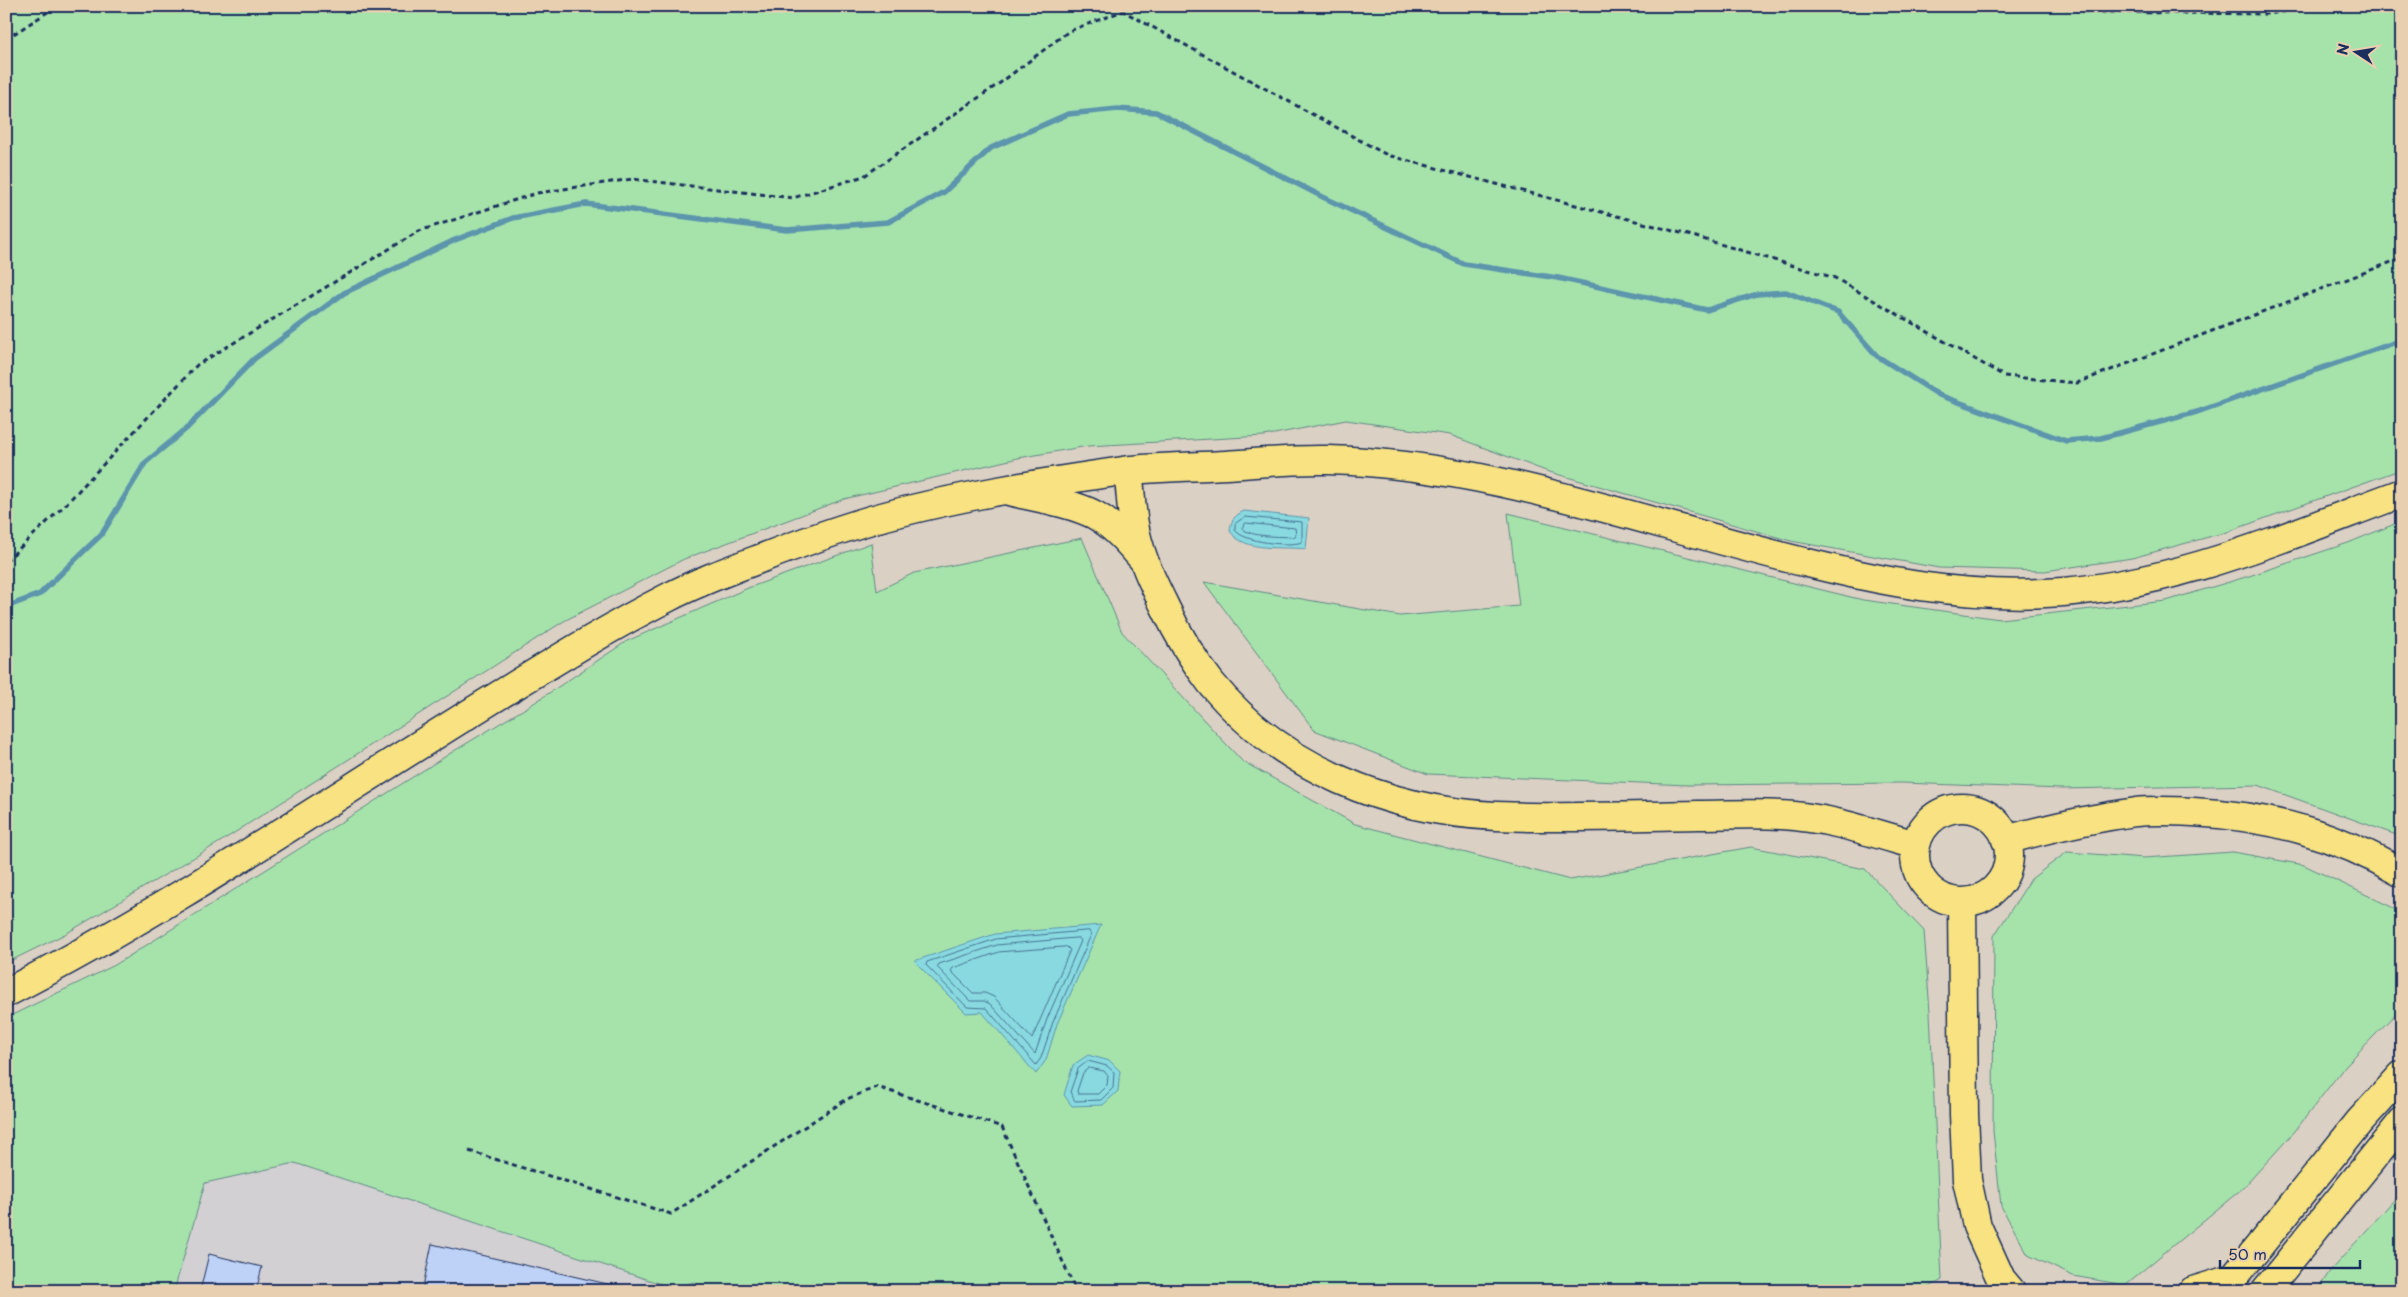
<svg xmlns="http://www.w3.org/2000/svg" width="2408" height="1297" font-family="'Playpen Sans',sans-serif">
<style>
.built{fill:#d2d0d3}
.green{fill:#a6e3ab;stroke:#608984}
.water{fill:#88d9e0;stroke:#5c95ac}
.lines{fill:none;stroke-linecap:round;stroke-linejoin:round}
.shore{stroke:#477392;stroke-width:1}
.stream{stroke:#5c95ac;stroke-width:5.5}
.building{fill:#bed1f6;stroke:#1b2f5e}
.major-casing{stroke:#1b2f5e;stroke-width:31}
.highway-casing{stroke:#1b2f5e;stroke-width:31}
.path{stroke:#1b2f5e;stroke-width:3;stroke-dasharray:5 4;stroke-linecap:butt}
.major{stroke:#f8e281;stroke-width:28}
.highway{stroke:#f8e281;stroke-width:28}
</style>
<rect width="100%" height="100%" fill="#dbd0c4"/>
<filter id="ink" filterUnits="userSpaceOnUse"><feTurbulence type="fractalNoise" baseFrequency=".02" numOctaves="2"/><feDisplacementMap in="SourceGraphic" scale="10" xChannelSelector="R" yChannelSelector="G"/><feConvolveMatrix kernelMatrix="1 2 1 2 8 2 1 2 1" color-interpolation-filters="sRGB"/></filter>
<g filter="url(#ink)">
<path class="built" d="M295,1163L673,1288L1003,1185L1055,1291H174L205,1183Z"/>
<path class="green" d="M6,6H2402V469L2227,532L2132,558L2045,571L1939,568L1791,541L1546,471L1450,435L1346,420L1264,436L1088,446L1018,458L844,499L684,559L564,621L220,842L67,933L6,963Z
M1508,513L1863,600L2000,619L2166,601L2249,576L2348,543L2402,521V837L2258,785L2062,789L1903,783L1688,785L1428,774L1314,730L1204,582L1400,616L1519,606Z
M1082,538L1122,632L1242,761L1355,824L1570,880L1751,847L1865,869L1924,931L1930,1012L1942,1280L1922,1291H1024L1023,1289L1019,1291H691L694,1282L673,1288L295,1163L205,1183L174,1291H6V1018L115,965L454,751L534,703L627,641L748,588L871,543L877,591L914,573Z
M2067,852L2144,858L2233,852L2304,865L2402,912V1007L2345,1066L2295,1131L2243,1188L2125,1285L2073,1276L2028,1255L2001,1206L1993,1131L1994,936L2031,879Z
M2402,1191V1291H2317L2330,1271Z"/>
<path class="water" d="M1244,511L1309,518L1306,549C1283,546 1244,553 1230,531C1231,520 1234,516 1244,511Z
M1101,925L1057,1024L1046,1060L1036,1074L982,1012L966,1013L914,961L995,934Z
M1088,1055L1110,1061L1120,1071L1118,1091L1103,1105L1072,1106L1064,1095L1073,1065Z"/>
<g class="lines">
<path class="shore" d="M1245,517L1302,522V542C1289,547 1243,542 1235,530V524Z
M1246,523L1295,528L1296,535L1294,537C1281,536 1250,538 1242,528Z
M1089,931L1091,935L1053,1022L1041,1058L1036,1065L986,1008L967,1007L926,965L927,962L996,939Z
M1079,938L1081,941L1047,1019L1035,1054L990,1004L984,1001H970L937,967L939,964L997,945Z
M1067,947L1070,950L1032,1039L994,997L985,993H973L951,971L953,968L999,952Z
M1088,1061L1107,1066L1114,1072L1113,1088L1101,1100L1075,1101L1070,1092L1078,1069Z
M1089,1068L1104,1071L1108,1076L1107,1085L1098,1094H1078L1077,1091L1083,1073Z"/>
<path class="stream" d="M6,607L40,594L85,550L102,534L145,463L186,429L254,359L344,293L455,240L513,218L586,204L787,230L888,222L944,192L991,148L1068,114L1118,109L1156,112L1323,197L1464,264L1558,278L1707,310L1757,294L1786,292L1838,312L1877,356L1939,395L2066,441L2101,438L2197,412L2402,340"/>
</g>
<path class="building" d="M432,1244L634,1290V1291H422Z
M209,1254L262,1267L256,1291H200Z"/>
<g class="lines">
<defs>
<path id="major" d="M6,993C178,905 336,795 501,694C555,661 610,627 667,598C697,582 730,570 762,558C798,544 834,531 871,520C952,497 1040,483 1123,471C1157,467 1192,467 1226,465C1259,463 1294,459 1328,460C1491,464 1647,524 1804,562C1883,582 1963,597 2045,593C2170,588 2286,536 2402,493"/>
<path id="highway" d="M1128,471C1131,491 1131,514 1136,534C1142,560 1153,583 1165,607C1177,633 1193,660 1211,683C1280,768 1389,811 1496,816C1563,819 1631,816 1698,815C1725,815 1754,813 1781,815C1827,817 1871,832 1915,845
M1009,491C1037,498 1069,502 1095,515C1113,525 1128,542 1141,557
M1915 855a47 47 0 1 1 94 0a47 47 0 1 1-94 0Z
M2006,840C2049,828 2092,818 2136,812C2154,810 2174,811 2193,812C2269,816 2336,834 2402,873
M1962,902L1964,1114L1967,1180L1977,1226L2001,1279L2011,1291
M2193,1291L2232,1279
M2223,1291L2359,1122L2402,1075
M2265,1291L2402,1122"/>
</defs>
<use href="#major" class="major-casing"/>
<use href="#highway" class="highway-casing"/>
<path class="path" d="M2056,6L2089,12L2267,14L2327,6
M6,39L57,6
M6,561L65,505L197,365L419,231L537,193L632,179L793,198L864,176L1000,83L1069,31L1123,11L1387,155L1696,237L1835,278L2004,376L2077,383L2402,258
M469,1151L671,1214L847,1099L877,1087L1002,1127L1076,1291"/>
<use href="#major" class="major"/>
<use href="#highway" class="highway"/>
</g>
</g>
<rect width="2408" height="1297" fill="none" stroke="#e7cfaf" stroke-width="25"/>
<rect x="12" y="12" width="2383" height="1272" fill="none" stroke="#1b2f5e" stroke-width="2" filter="url(#ink)"/>
<g transform="translate(2356 52) rotate(282)" stroke="#e7cfaf" stroke-width="4" paint-order="stroke">
<path d="M0-4L9 19L0 12L-9 19Z" fill="#1b2f5e"/>
<text y="-8" font-size="14" font-weight="bold" text-anchor="middle" fill="#1b2f5e">N</text>
</g>
<path d="M2220 1260v8h140v-8" fill="none" stroke="#1b2f5e" stroke-width="2.5"/>
<text x="2228" y="1260" font-size="15" fill="#1b2f5e" stroke="#e7cfaf" stroke-width="4" paint-order="stroke">50 m</text>
</svg>
